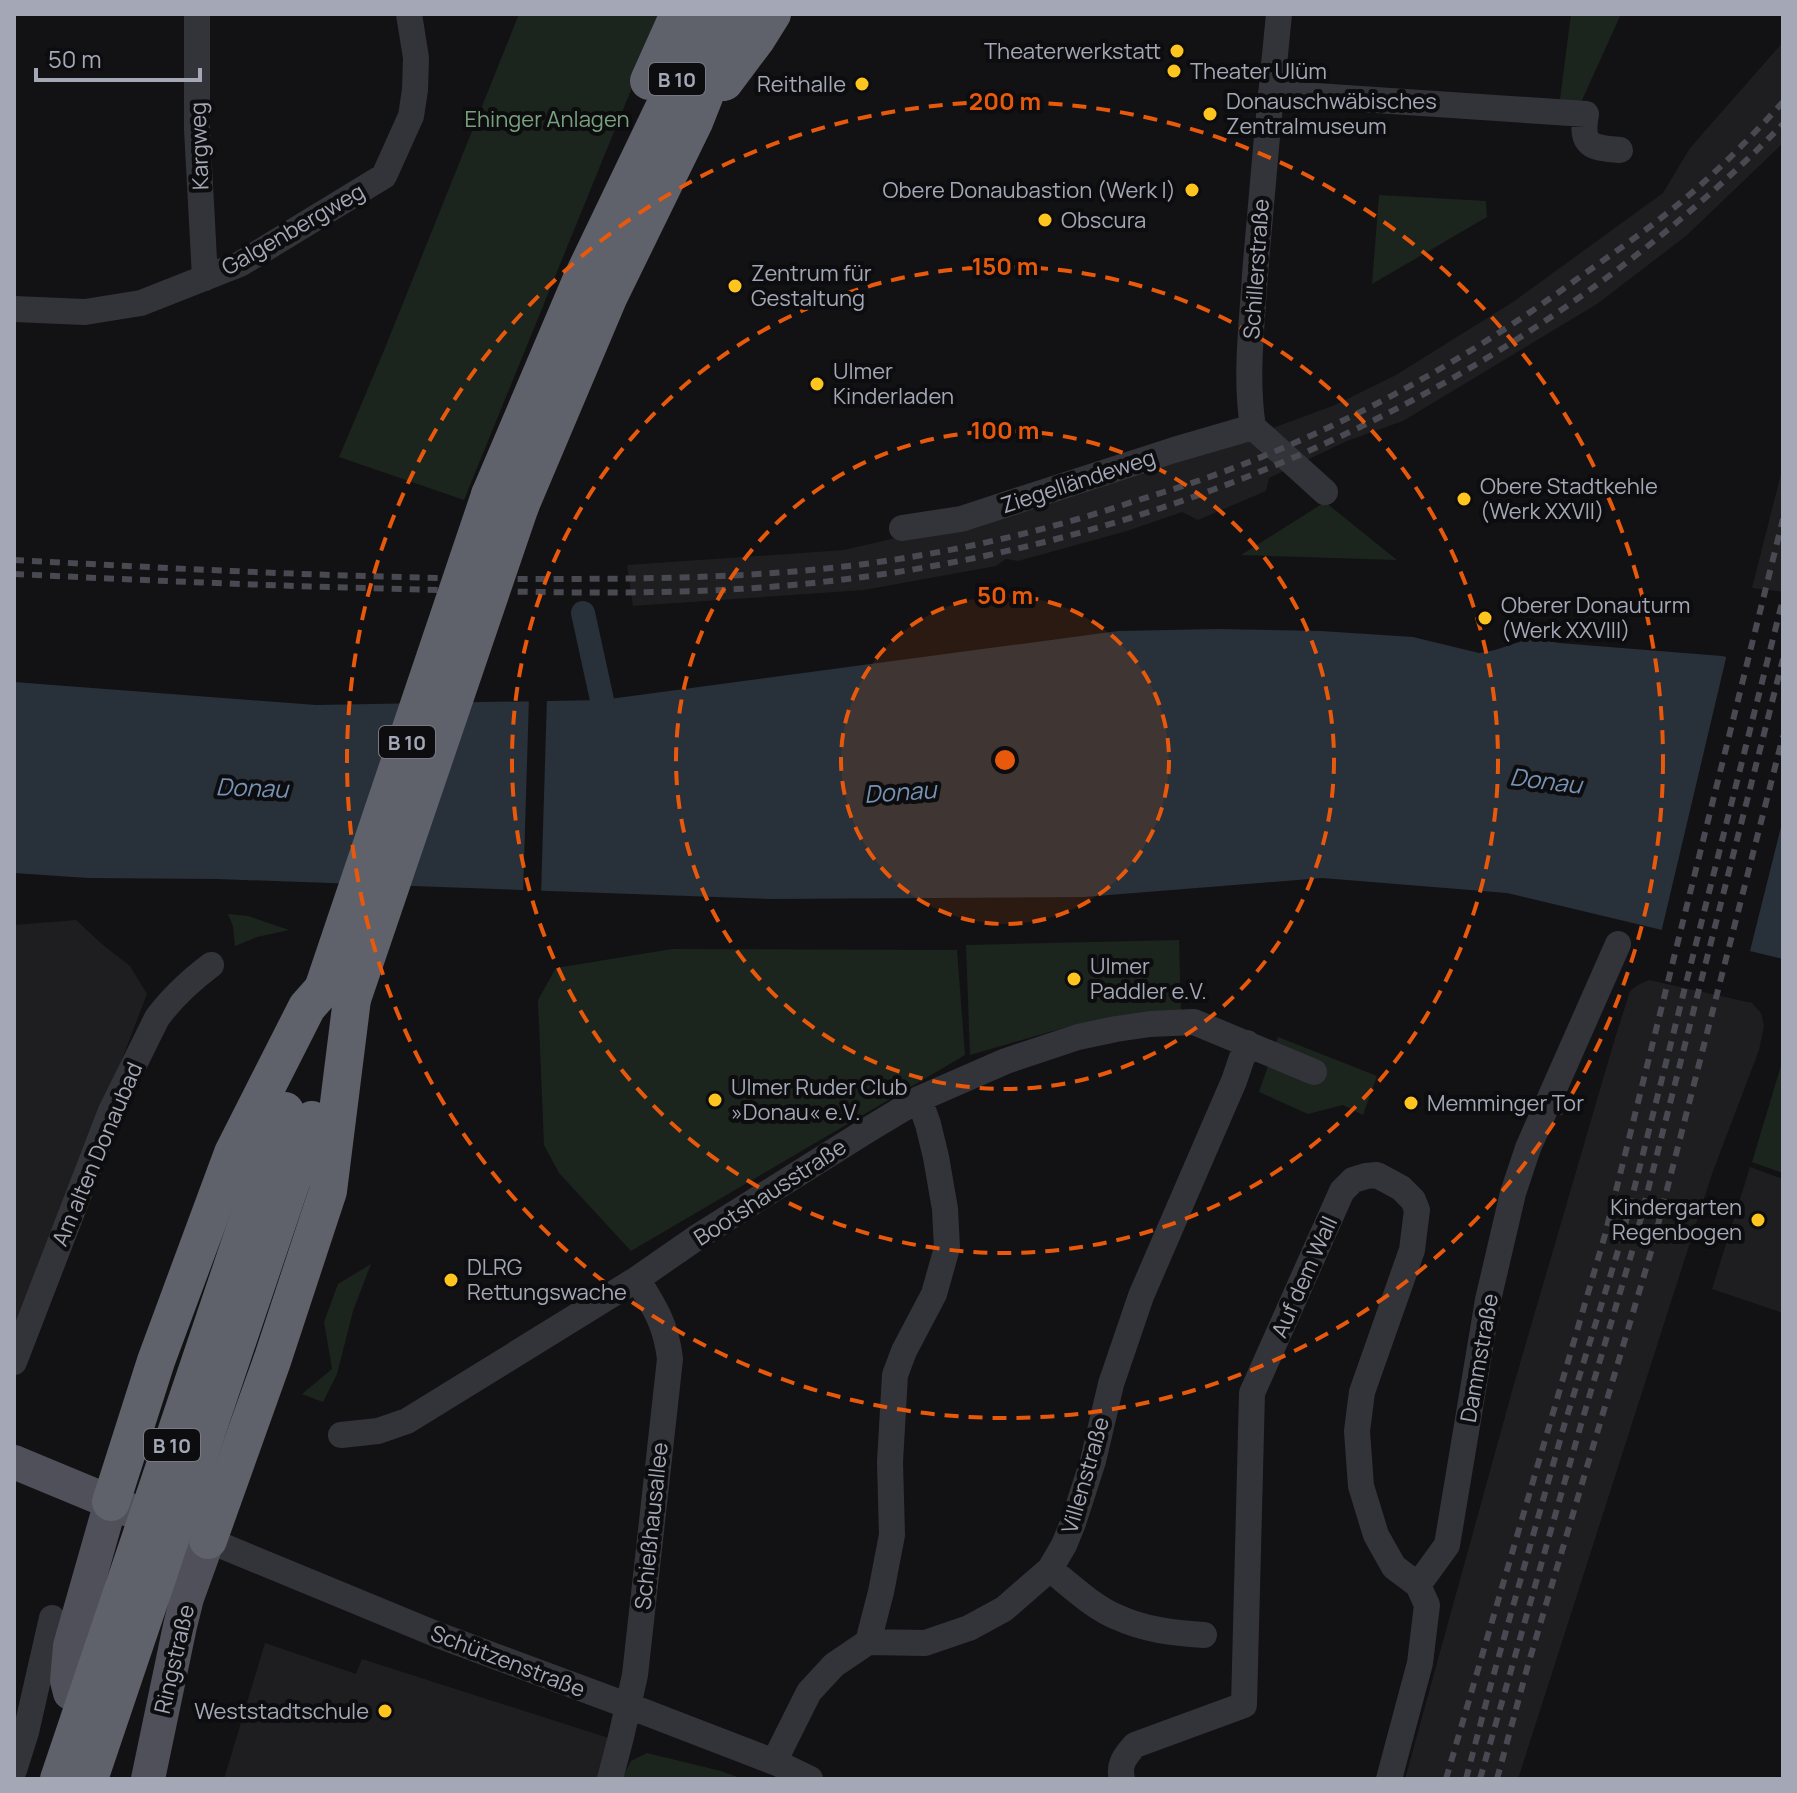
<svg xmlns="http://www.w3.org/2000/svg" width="1797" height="1793" font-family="Manrope,sans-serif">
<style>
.built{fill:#1e1e21}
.green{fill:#1c241e}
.water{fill:#283039}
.pier{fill:#121214}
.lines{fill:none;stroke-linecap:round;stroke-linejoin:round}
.canal{stroke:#283039;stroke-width:24}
.minor{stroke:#333439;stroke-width:26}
.major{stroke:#4f5059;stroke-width:34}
.highway{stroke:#5f616b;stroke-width:38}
.rail{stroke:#484951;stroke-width:6;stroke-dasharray:10 8;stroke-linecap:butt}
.highway-bridge{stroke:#5f616b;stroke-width:38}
.ring{fill:none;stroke:#e8590c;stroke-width:4;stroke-dasharray:14 10}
.poi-dot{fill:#ffc51f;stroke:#0d0d0f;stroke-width:3}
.labels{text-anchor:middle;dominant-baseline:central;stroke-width:8;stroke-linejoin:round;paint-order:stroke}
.shield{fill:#0d0d0f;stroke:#767984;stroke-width:2}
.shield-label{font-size:20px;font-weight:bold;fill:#a3a7b6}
.poi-label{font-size:22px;fill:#a3a7b6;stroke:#0d0d0f;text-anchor:start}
.park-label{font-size:22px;fill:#78a27e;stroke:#0d0d0f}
.street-label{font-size:22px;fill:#a3a7b6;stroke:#0d0d0f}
.water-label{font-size:24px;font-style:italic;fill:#7692b4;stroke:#0d0d0f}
.centre{fill:#e8590c;stroke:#0d0d0f;stroke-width:4}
.ring-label{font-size:24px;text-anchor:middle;font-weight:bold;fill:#e8590c;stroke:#0d0d0f;stroke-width:8;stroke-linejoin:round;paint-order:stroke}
</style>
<rect width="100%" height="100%" fill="#121214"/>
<path class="built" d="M1783,42V143L1686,236L1597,304L1403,421L1347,441L1269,478L1266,491L1198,520L1182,512L1127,531L1018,561L1006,559L996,566L864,590L633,606L627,565L844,550L904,536L1270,429L1335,405L1396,375L1513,302L1663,193L1690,148Z
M1783,466V592L1752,588Z
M76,920L103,945L130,966L147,994L26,1310L14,1337V925Z
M1649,980L1752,1003L1761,1013L1764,1025L1759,1050L1712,1174L1518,1779H1405L1514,1384L1613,1045L1630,991L1638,985Z
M1750,1167L1783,1179V1313L1712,1289Z
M265,1643L356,1674L362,1659L615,1740L606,1779H224Z"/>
<path class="green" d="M519,14H662L464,500L339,457L383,353Z
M1571,14H1621L1578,109L1559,107Z
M1379,195L1486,201L1487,217L1372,284Z
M1325,502L1397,560L1241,555Z
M228,914L248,916L289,930L257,937L235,946L233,926Z
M1179,940L1181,1013L1077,1024L970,1055L966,945Z
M672,949L957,950L965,1055L631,1251L559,1173L544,1145L538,1000L556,968Z
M1278,1037L1377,1076L1363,1115L1343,1105L1308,1114L1259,1092Z
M1783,1059V1173L1752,1162Z
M371,1264L353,1311L337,1374L323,1402L302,1394L332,1369L324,1322L338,1284Z
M647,1753L721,1771L743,1779H622L631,1761Z"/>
<path class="water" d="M1218,629L1321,631L1413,637L1479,653L1495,650L1531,638L1559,643L1722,656L1783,670V959L1507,893L1322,878L1084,897L770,899L217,879L88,878L14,873V682L316,705L602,700L1118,631Z"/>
<path class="pier" d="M1727,654L1783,666V819L1749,955L1661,933Z
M529,697H547L541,895H523Z"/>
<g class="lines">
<path class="canal" d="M583,613L602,700"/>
<path class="minor" d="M197,14V129L205,278
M1279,14C1270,101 1262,188 1255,275C1252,325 1245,377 1253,427L1325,492
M1271,93L1586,114C1580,146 1591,148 1620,150
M14,309L85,312L141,303L240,264L384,176L411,116L415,90L416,58L409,14
M902,528L961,519L1174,450L1253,427
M14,1362L111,1111L157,1018C173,996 190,981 211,965
M341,1435L378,1431L407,1421L637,1279L699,1236L866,1131L919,1099L1006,1061L1078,1037L1116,1029L1150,1024L1194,1022L1314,1072
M208,1540L438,1635L629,1706L777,1763L810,1779
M1050,1569C1071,1586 1093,1607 1117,1617C1145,1630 1174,1633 1204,1635
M1418,1585L1447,1545L1488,1300L1513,1193L1528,1148L1618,944
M868,1642L881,1592L892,1535L890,1462L895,1375L904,1351L934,1294L947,1248L945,1209L936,1157L928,1124L919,1099
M777,1763L780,1750L809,1692L834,1665L868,1642L925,1643L969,1628L1004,1609L1050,1569L1064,1545L1073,1523L1093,1461L1111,1384L1141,1296L1234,1081L1247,1043
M14,1770L26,1732L52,1618
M610,1779L621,1737L635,1675L670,1359C666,1324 655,1308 637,1279
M1122,1779C1118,1764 1126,1755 1135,1745L1244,1705L1252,1393L1342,1191L1353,1180L1366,1176L1377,1175L1401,1188L1413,1200L1417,1210L1412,1250L1362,1392L1357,1431L1361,1486L1376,1535L1394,1567L1418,1585L1427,1605L1420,1663L1389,1779"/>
<path class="major" d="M14,1462L132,1511
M70,1693L67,1681L70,1646L111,1502
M148,1779L180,1626L187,1598L208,1540L190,1533"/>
<path class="highway" d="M649,81L679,14
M724,82L757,38L772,14
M490,495L581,281L709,14
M520,506L608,298L694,122L730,31L739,14
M111,1502L156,1361L233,1153L307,1007L323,989
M208,1540L272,1361L328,1191L352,999"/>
<path class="rail" d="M14,560C182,569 351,578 519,579C637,579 755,579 872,563C957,551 1041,532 1123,505C1144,498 1165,492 1186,485C1318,441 1453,369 1566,287C1607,257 1650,229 1688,196C1722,167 1753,135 1783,102
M14,574C157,581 299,587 442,590C569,593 696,596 822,582C1181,543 1530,383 1783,124
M1446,1779L1605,1235L1783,519
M1466,1779L1491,1684L1564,1426L1621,1241L1783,599
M1480,1779L1580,1428L1634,1245L1783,659
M1497,1779L1528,1665L1651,1252L1783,736"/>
<path class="highway-bridge" d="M323,989L490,495
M352,999L520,506
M59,1779L285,1111
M89,1779L312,1120"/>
</g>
<circle cx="1005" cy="760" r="164" fill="#e8590c" fill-opacity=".12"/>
<g class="ring">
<circle cx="1005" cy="760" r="164"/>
<circle cx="1005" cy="760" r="329"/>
<circle cx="1005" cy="760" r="493"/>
<circle cx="1005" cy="760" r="658"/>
</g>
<g class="poi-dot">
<circle cx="1177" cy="51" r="8"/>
<circle cx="1174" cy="71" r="8"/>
<circle cx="862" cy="84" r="8"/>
<circle cx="1210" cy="114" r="8"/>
<circle cx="1192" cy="190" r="8"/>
<circle cx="1045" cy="220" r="8"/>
<circle cx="735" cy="286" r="8"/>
<circle cx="817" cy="384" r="8"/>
<circle cx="1464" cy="499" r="8"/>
<circle cx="1485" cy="618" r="8"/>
<circle cx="1074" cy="979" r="8"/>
<circle cx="715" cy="1100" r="8"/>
<circle cx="1411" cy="1103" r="8"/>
<circle cx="1758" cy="1220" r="8"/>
<circle cx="451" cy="1280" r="8"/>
<circle cx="385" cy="1711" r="8"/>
</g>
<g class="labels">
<g class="shield">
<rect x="649" y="63" width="56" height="32" rx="6"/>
<rect x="379" y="726" width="56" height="32" rx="6"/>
<rect x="144" y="1429" width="56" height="32" rx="6"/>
</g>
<g class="shield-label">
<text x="677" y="79">B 10</text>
<text x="407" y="742">B 10</text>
<text x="172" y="1445">B 10</text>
</g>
<g class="poi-label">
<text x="1161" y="51" text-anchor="end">Theaterwerkstatt</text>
<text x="1190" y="71">Theater Ulüm</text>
<text x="846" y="84" text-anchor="end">Reithalle</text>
<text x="1226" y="101">Donauschwäbisches<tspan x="1226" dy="25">Zentralmuseum</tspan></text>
<text x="1176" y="190" text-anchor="end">Obere Donaubastion (Werk I)</text>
<text x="1061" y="220">Obscura</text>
<text x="751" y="273">Zentrum für<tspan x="751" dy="25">Gestaltung</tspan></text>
<text x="833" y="371">Ulmer<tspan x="833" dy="25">Kinderladen</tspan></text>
<text x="1480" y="486">Obere Stadtkehle<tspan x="1480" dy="25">(Werk XXVII)</tspan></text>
<text x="1501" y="605">Oberer Donauturm<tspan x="1501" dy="25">(Werk XXVIII)</tspan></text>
<text x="1090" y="966">Ulmer<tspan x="1090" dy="25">Paddler e.V.</tspan></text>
<text x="731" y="1087">Ulmer Ruder Club<tspan x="731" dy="25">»Donau« e.V.</tspan></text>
<text x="1427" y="1103">Memminger Tor</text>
<text x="1742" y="1207" text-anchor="end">Kindergarten<tspan x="1742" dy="25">Regenbogen</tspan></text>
<text x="467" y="1267">DLRG<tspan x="467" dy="25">Rettungswache</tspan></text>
<text x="369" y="1711" text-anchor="end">Weststadtschule</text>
</g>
<g class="park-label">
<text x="547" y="119">Ehinger Anlagen</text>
</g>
<g class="street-label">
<text transform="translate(199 146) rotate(-92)">Kargweg</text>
<text transform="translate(293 229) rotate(-30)">Galgenbergweg</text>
<text transform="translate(1256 269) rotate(-86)">Schillerstraße</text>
<text transform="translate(1078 481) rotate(-18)">Ziegelländeweg</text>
<text transform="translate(97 1154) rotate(-67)">Am alten Donaubad</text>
<text transform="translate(770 1192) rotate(-33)">Bootshausstraße</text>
<text transform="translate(1304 1277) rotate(-66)">Auf dem Wall</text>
<text transform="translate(1479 1358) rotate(-80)">Dammstraße</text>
<text transform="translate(1085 1475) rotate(-74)">Villenstraße</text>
<text transform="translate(651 1526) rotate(-84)">Schießhausallee</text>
<text transform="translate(174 1659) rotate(-77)">Ringstraße</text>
<text transform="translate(508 1661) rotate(21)">Schützenstraße</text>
</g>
<g class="water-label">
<text transform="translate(1546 780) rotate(7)">Donau</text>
<text transform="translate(252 787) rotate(2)">Donau</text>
<text transform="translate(900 791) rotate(-4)">Donau</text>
</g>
</g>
<circle cx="1005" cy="760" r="12" class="centre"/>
<g class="ring-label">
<text x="1005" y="110">200 m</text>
<text x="1005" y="275">150 m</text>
<text x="1005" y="439">100 m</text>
<text x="1005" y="604">50 m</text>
</g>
<rect width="1797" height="1793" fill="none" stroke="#a3a7b6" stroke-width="32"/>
<path d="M36 68v12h164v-12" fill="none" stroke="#a3a7b6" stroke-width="4"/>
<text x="48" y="68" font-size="24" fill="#a3a7b6" stroke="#0d0d0f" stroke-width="6" paint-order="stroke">50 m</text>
</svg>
